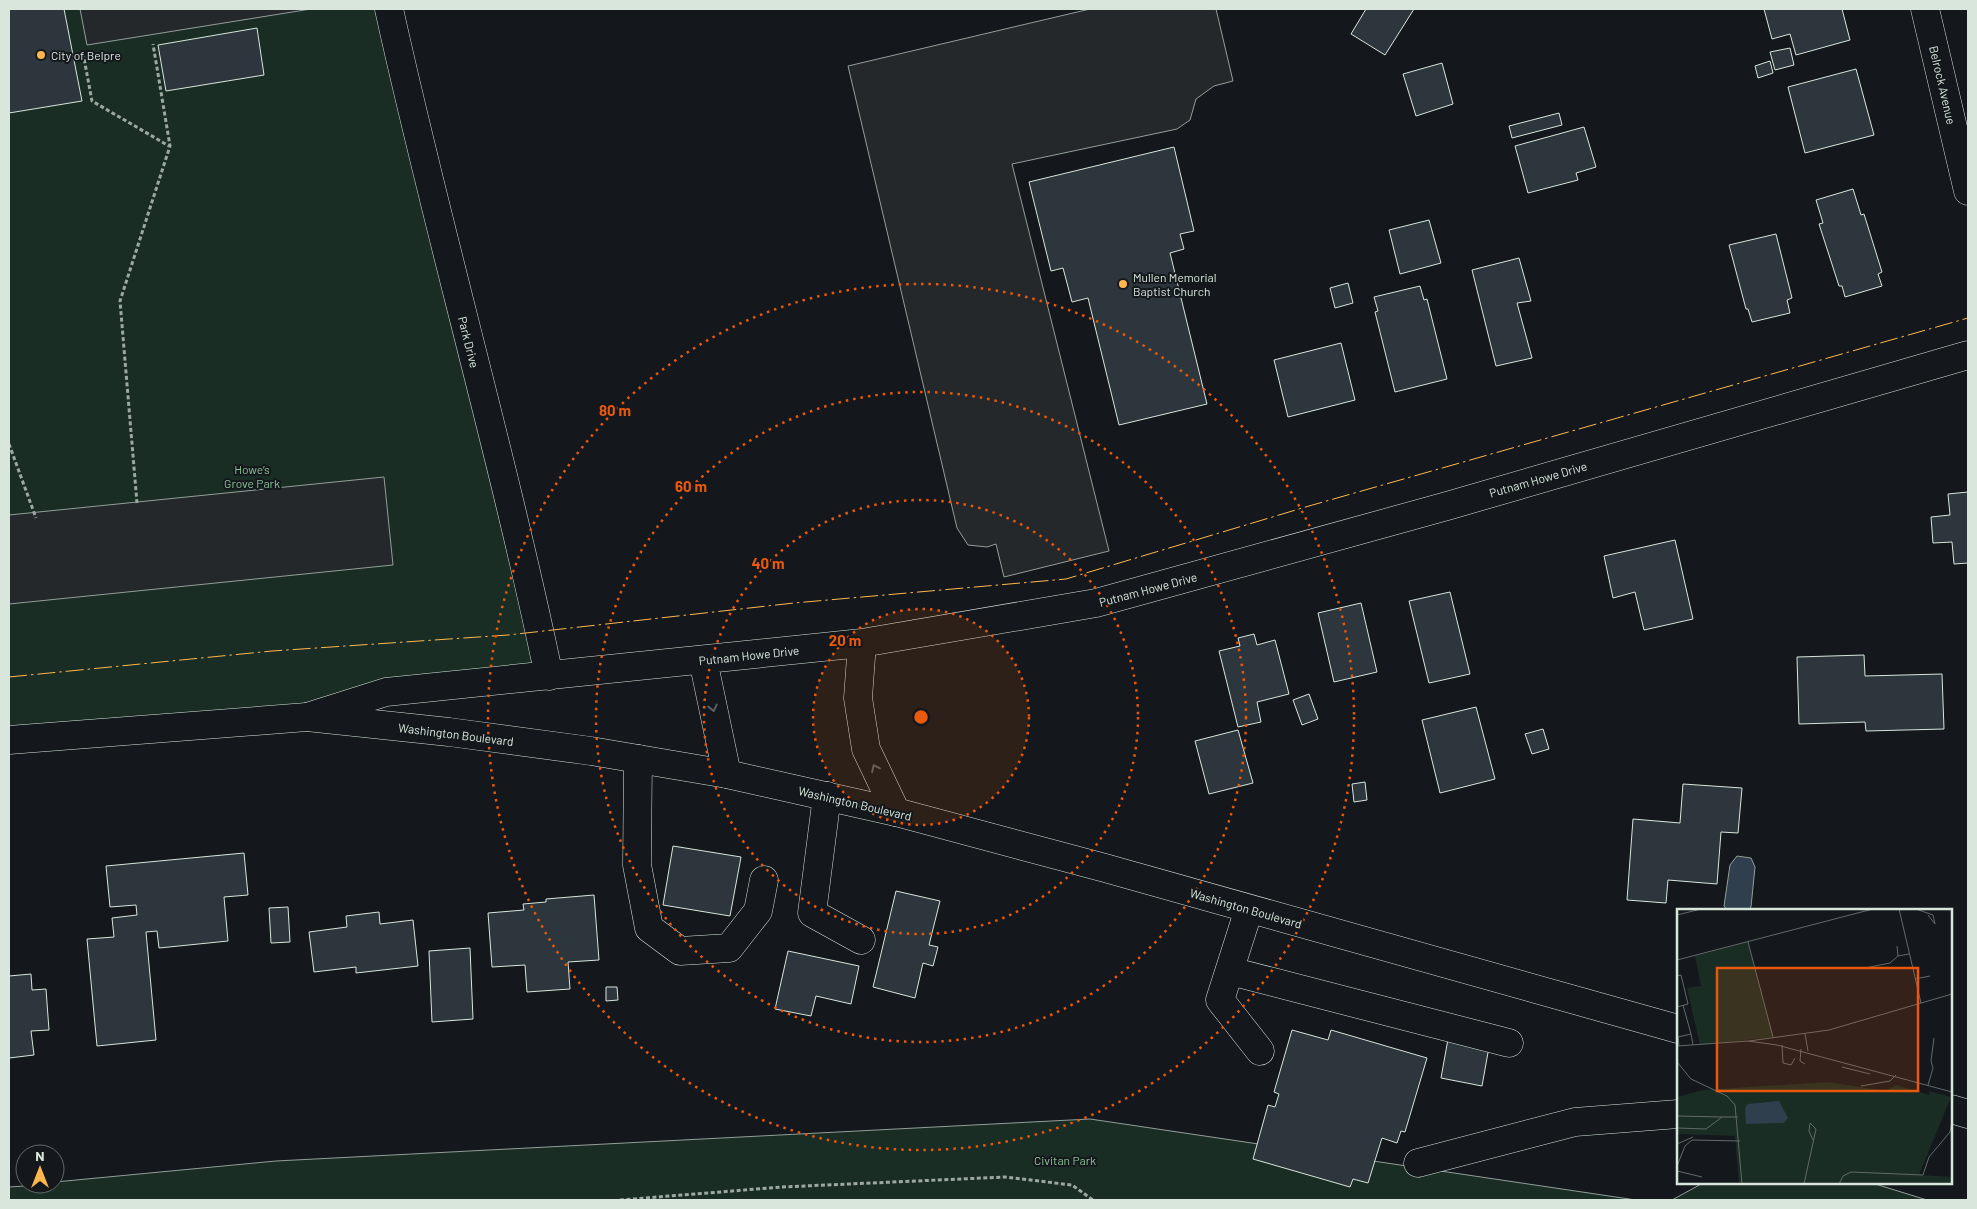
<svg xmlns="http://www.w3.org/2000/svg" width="1977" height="1209" font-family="Barlow,sans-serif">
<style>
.green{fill:#1a2d24;stroke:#939e99}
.parking{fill:#24282b;stroke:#939e99}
.water{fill:#2f3f4d;stroke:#939e99}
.building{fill:#2c363c;stroke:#d8e6dc}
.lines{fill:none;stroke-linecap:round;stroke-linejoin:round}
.minor-casing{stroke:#d8e6dc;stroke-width:29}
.major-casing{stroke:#d8e6dc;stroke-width:29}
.path{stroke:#9da8a2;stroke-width:3;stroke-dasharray:4 2.5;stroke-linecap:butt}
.minor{stroke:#14181c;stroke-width:28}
.major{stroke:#14181c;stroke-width:28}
.power{stroke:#ffb74d;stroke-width:1;stroke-dasharray:18 4 2.5 4;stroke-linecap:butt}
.oneway{stroke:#59605f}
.ring{fill:none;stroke:#e8590c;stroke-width:2.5;stroke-dasharray:2.5 5}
.poi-dot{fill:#ffb74d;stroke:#14181c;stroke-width:2}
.labels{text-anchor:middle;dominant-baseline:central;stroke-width:4;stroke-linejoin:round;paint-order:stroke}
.poi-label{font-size:12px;fill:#d8e6dc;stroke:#14181c;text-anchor:start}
.street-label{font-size:12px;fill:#d8e6dc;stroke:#14181c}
.park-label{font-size:12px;fill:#8ac095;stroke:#14181c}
.inset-road{fill:none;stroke:#626a69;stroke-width:1}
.view{fill:#e8590c;fill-opacity:0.15;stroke:#e8590c;stroke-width:2.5}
.inset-edge{fill:none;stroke:#d8e6dc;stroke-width:2.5}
.centre{fill:#e8590c;stroke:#14181c;stroke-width:2.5}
.ring-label{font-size:15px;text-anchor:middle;font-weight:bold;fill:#e8590c;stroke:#14181c;stroke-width:4;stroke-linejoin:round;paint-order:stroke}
</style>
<rect width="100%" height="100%" fill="#14181c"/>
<path class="green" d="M9,9H389L549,676L307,717L9,740Z
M1090,1119L1636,1200H9V1187L55,1184V1182L276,1161Z
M1703,1183H1872L1927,1200H1672Z"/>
<path class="parking" d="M80,9H311L87,45Z
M1090,9H1216L1233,81L1214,86L1196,99L1190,120L1177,129L1012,164L1109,551L1004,577L996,544L987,547L968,545L957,528L848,66Z
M384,477L393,565L9,604V515Z"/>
<path class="water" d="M1737,856L1751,858L1755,867L1751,907L1748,910H1727L1724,906L1730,865Z"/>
<path class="building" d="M9,9H64L82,101L9,113Z
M1366,9H1414L1385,55L1351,34Z
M1764,9H1842L1850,40L1796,55L1790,34L1772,39Z
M257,28L264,75L166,91L158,45Z
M1790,48L1794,65L1775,70L1770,52Z
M1770,61L1773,73L1758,78L1755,66Z
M1442,63L1453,104L1416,116L1403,74Z
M1856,69L1874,135L1805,153L1788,87Z
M1559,113L1562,125L1512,138L1509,126Z
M1584,127L1596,167L1576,173L1578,180L1528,193L1515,146Z
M1174,147L1194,231L1180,234L1184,249L1170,253L1207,404L1119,425L1088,298L1072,302L1063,268L1051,271L1029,182Z
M1853,189L1861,215L1864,214L1882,272L1878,274L1882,286L1845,297L1842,286H1839L1819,224L1823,223L1816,200Z
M1429,220L1441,263L1400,274L1389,230Z
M1776,234L1792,298L1787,300L1790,313L1752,322L1748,309H1746L1729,245Z
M1519,258L1531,301L1517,303L1532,358L1496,366L1472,270Z
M1348,283L1353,303L1335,308L1330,288Z
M1420,286L1424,300L1427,299L1447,379L1395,392L1375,312L1378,311L1374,297Z
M1341,343L1355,400L1288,417L1274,360Z
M1968,492V563L1954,564L1952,542L1933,543L1931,517L1950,515L1948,494Z
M1675,540L1693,619L1644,630L1635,592L1613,598L1604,556Z
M1450,592L1470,674L1429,683L1409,601Z
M1361,603L1377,672L1334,682L1318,613Z
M1254,634L1257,645L1275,640L1289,694L1257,702L1261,722L1238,727L1219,651L1240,646L1238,638Z
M1864,655L1865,676L1942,674L1944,729L1866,731L1865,722L1799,724L1797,657Z
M1309,694L1318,719L1302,725L1293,700Z
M1476,707L1495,779L1440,793L1422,720Z
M1543,729L1549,749L1532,754L1525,734Z
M1238,730L1253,783L1209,794L1195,741Z
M1365,782L1367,800L1354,802L1352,784Z
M1683,784L1742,788L1738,833L1721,832L1717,884L1668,880L1666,903L1627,900L1633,819L1680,823Z
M673,846L741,857L730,916L663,905Z
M244,853L248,895L224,897L228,941L159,948L157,931L146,932L156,1040L97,1046L87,939L114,937L112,918L137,915L136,905L110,907L106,866Z
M896,891L940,901L929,945L938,947L933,966L923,963L915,998L873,987Z
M594,895L599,960L568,962L570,989L527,992L525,965L492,967L488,913L524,910L523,904L546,902V899Z
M288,907L290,942L271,943L269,908Z
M379,912L380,924L413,920L418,966L356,973V967L314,972L309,932L347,927L346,916Z
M470,948L473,1019L432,1022L429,951Z
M788,951L859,966L851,1004L816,996L811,1016L775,1009Z
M31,974L32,990L46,989L49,1030L31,1031L34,1055L9,1058V976Z
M606,987H617L618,1000L606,1001Z
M1292,1030L1328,1040L1331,1030L1427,1058L1405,1132L1401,1131L1397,1143L1382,1138L1368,1183L1353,1179L1350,1187L1253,1159L1268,1105L1275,1107L1279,1094L1274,1092Z
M1448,1039L1489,1047L1482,1086L1441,1078Z"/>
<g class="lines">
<defs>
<path id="minor" d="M389,9C438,232 502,452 549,676
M1925,9L1968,191
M862,643L858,698L866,749L896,812
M703,660L727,774
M307,717L386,692L862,643L1096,603L1447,506L1968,355
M638,759L637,865L649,928L680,951L729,948L758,911L764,880
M827,796L812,913L861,940
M1249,909L1220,1000L1260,1051
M1230,971L1509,1043
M1418,1163L1575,1122L1678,1114"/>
<path id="major" d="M9,740L307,717L449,732L591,751L727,774L896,812L1105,868L1678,1029
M1951,1109L1968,1114"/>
</defs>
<use href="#minor" class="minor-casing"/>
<use href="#major" class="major-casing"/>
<path class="path" d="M83,53L92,101L169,146
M9,444L36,518
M137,503L120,301L170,146L153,44
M620,1200L782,1187L1005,1177L1072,1185L1093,1200"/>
<use href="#minor" class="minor"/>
<use href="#major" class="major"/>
<path class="power" d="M9,677L272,651L508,635L794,603L1066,579L1309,506L1968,318"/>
</g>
<defs><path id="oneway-chevron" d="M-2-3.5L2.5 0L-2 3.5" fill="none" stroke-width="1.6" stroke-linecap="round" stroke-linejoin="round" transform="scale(1.25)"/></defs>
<g class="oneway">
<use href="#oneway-chevron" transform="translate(713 708) rotate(78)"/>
<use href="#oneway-chevron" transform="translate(875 768) rotate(-116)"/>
</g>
<circle cx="921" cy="717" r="108" fill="#e8590c" fill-opacity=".12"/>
<g class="ring">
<circle cx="921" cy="717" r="108"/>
<circle cx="921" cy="717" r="217"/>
<circle cx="921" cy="717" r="325"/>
<circle cx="921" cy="717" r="433"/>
</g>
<g class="poi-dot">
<circle cx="41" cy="55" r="5"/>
<circle cx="1123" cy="284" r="5"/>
</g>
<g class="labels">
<g class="poi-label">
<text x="51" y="55">City of Belpre</text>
<text x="1133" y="277">Mullen Memorial<tspan x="1133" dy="14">Baptist Church</tspan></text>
</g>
<g class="street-label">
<text transform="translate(1943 85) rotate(77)">Belrock Avenue</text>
<text transform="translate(469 342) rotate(76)">Park Drive</text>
<text transform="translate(1538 479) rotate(-16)">Putnam Howe Drive</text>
<text transform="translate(1148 589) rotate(-15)">Putnam Howe Drive</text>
<text transform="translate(749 655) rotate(-6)">Putnam Howe Drive</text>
<text transform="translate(456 734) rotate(7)">Washington Boulevard</text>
<text transform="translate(855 803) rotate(13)">Washington Boulevard</text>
<text transform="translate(1246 908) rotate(16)">Washington Boulevard</text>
</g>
<g class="park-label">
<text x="252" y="469">Howe’s<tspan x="252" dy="14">Grove Park</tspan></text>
<text x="1065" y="1160">Civitan Park</text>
</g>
</g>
<g transform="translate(1677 909)">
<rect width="275" height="275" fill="#14181c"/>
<path d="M71,33L96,128L23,136L10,79L24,77L18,47ZM151,173L209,182L219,176L252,186V182L274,188L242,266L275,268V275H62L58,227L0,225V188L26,181Z" fill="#1a2d24"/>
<path d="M102,192L111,209L107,214L69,215L68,199L71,195Z" fill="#2f3f4d"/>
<path class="inset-road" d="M222,0L244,94M239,0L256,6L258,15L251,6M0,6L24,0M71,33L96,128M220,37L221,47L232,45M0,51L196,0M188,59L213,54L221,47M0,67L4,66L11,95L0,98M238,70L253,67M6,96L14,125M128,125L131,142M72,132L152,121L275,85M105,136L106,154L114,156L118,149M0,137L71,132L100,136L275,183M2,137L1,128L14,125L16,136M124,140L123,152L128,155M0,153L14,170L50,187L58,196L65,275M165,158L193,165M251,176L256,159L254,152L257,129M184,177L213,172L219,166M0,207L45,208L29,220L0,219M45,208H61M0,235L16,228M0,257L8,237L15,231L63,232M0,262L25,268M127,275L139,220L133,214L132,222L136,231M162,275L166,267L174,263L246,266L252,248L273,223L275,212"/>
<path class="view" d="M40,59H241V182H40Z"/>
<rect width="275" height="275" class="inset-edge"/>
</g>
<circle cx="921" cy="717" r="8" class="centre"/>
<g class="ring-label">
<text x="615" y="416">80 m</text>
<text x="691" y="492">60 m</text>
<text x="768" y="569">40 m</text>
<text x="845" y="646">20 m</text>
</g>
<rect width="1977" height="1209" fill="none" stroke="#d8e6dc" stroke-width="20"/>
<g transform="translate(40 1169)"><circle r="24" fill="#14181c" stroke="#626a69"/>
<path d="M0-4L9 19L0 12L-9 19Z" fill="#ffb74d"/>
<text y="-8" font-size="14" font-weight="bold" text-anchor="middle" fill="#d8e6dc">N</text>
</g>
</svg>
